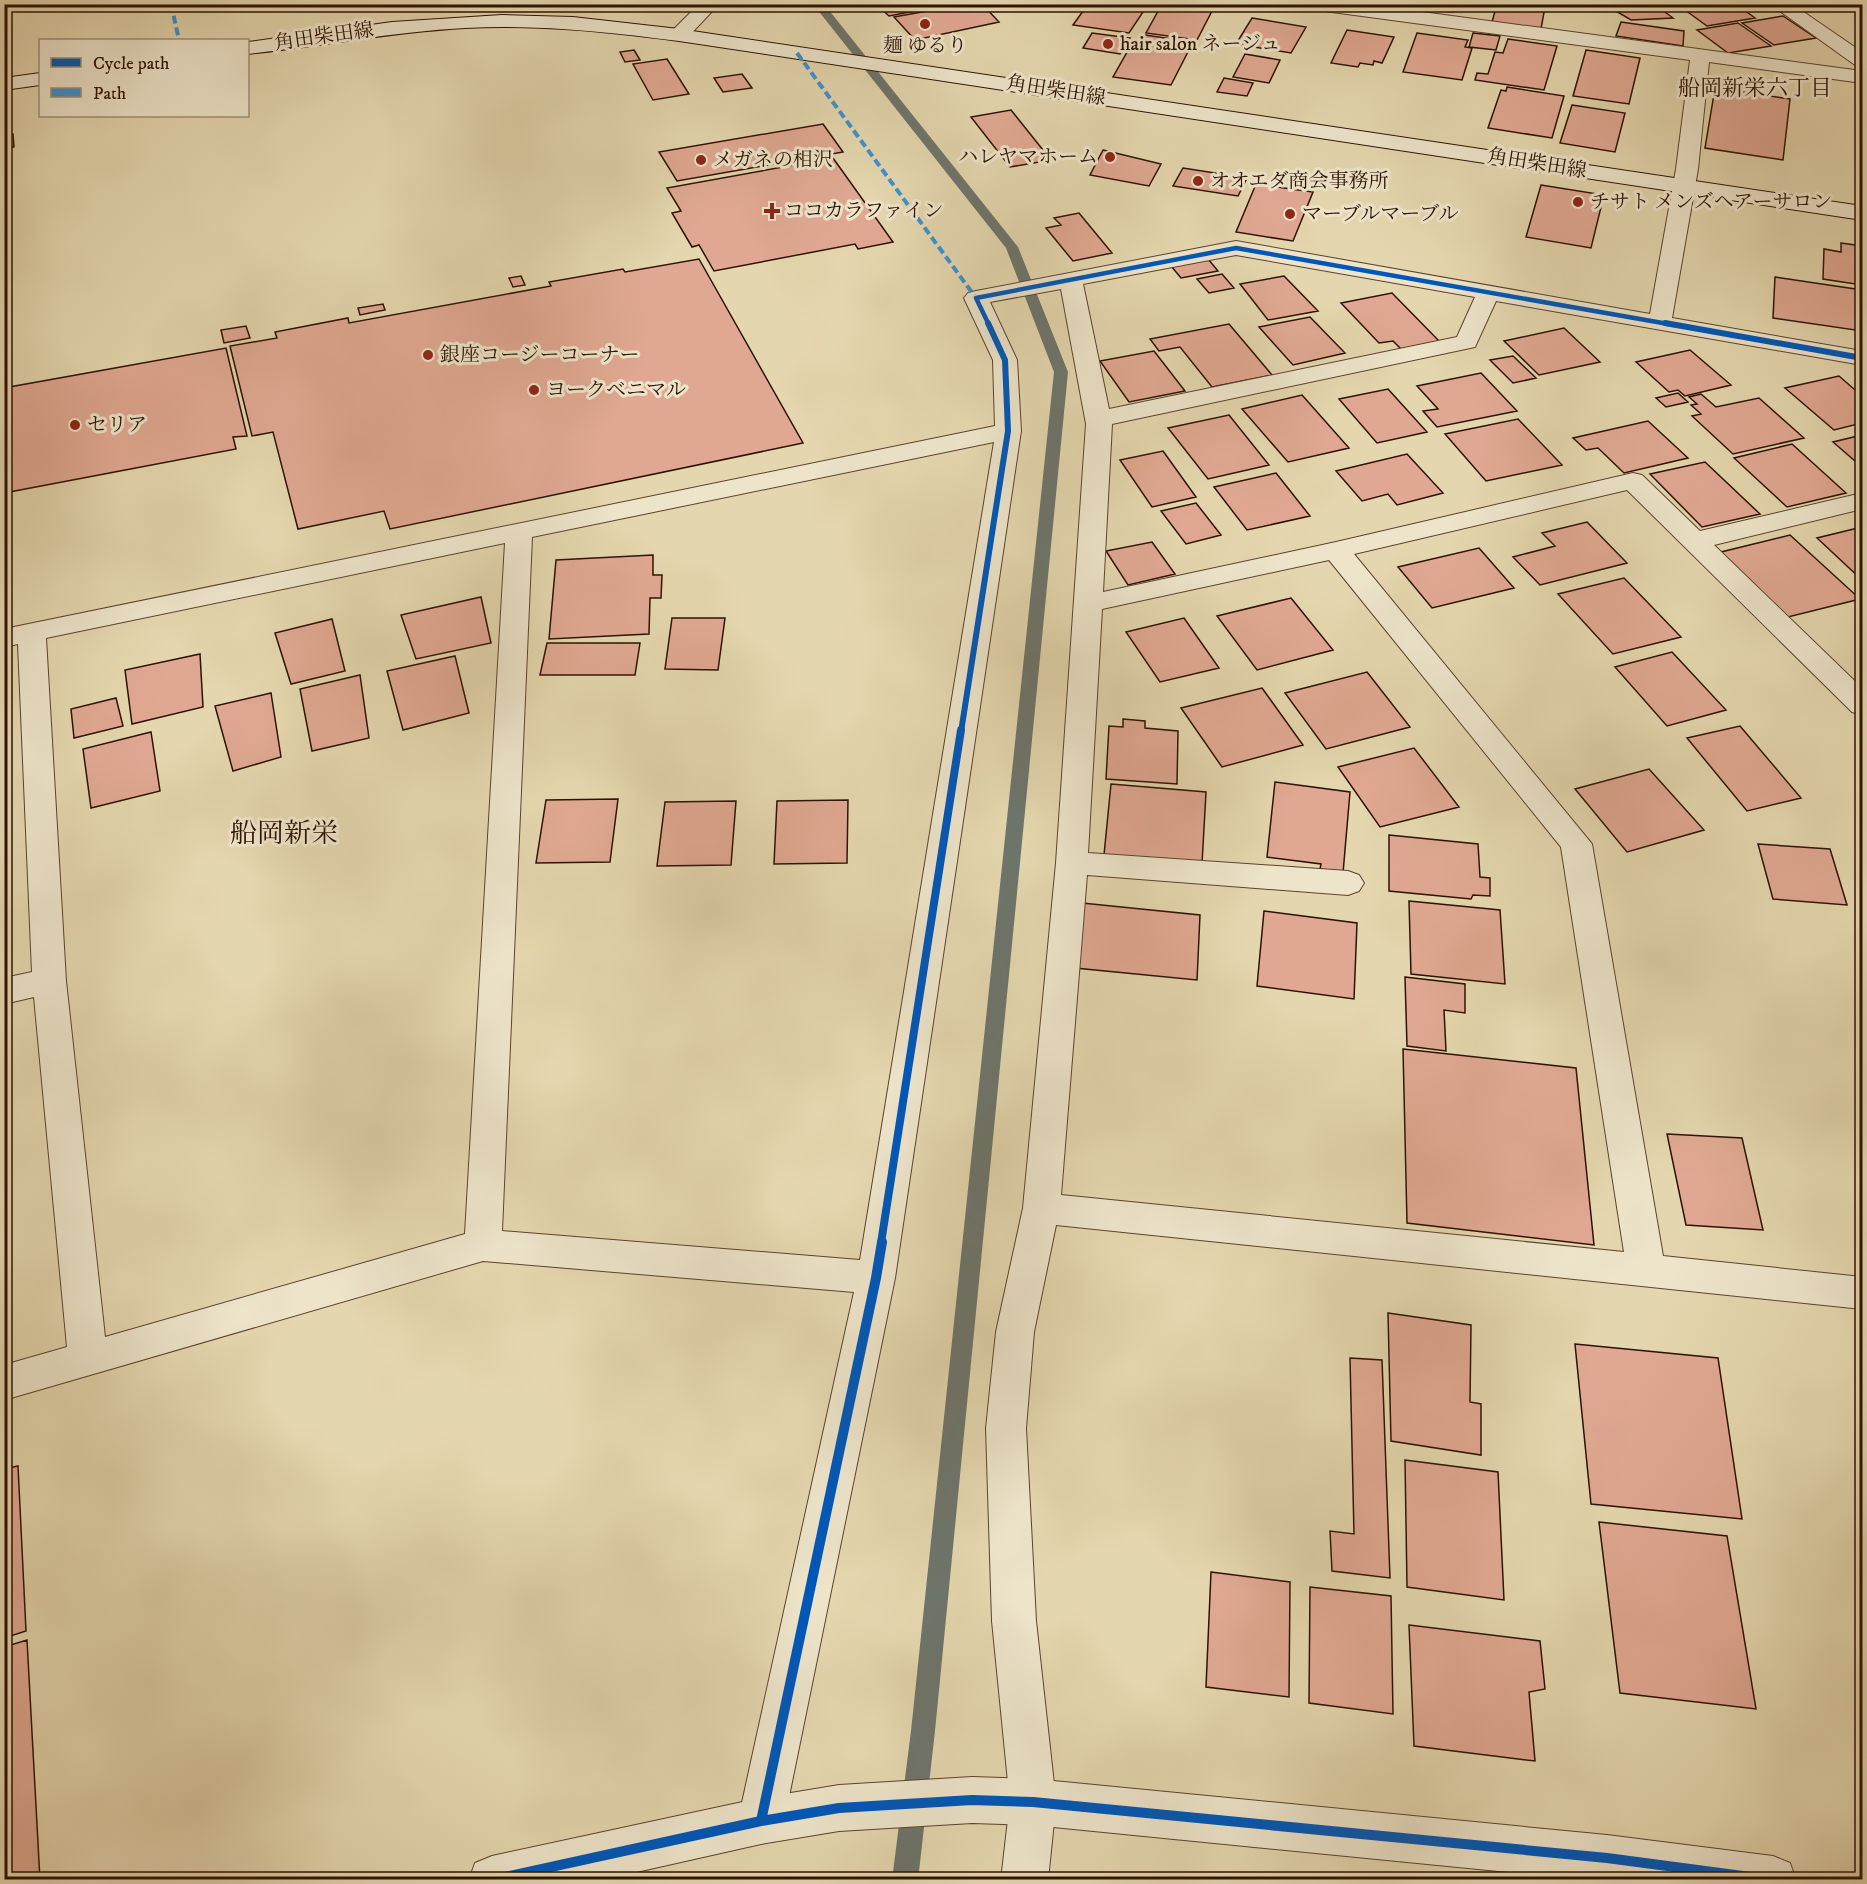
<svg xmlns="http://www.w3.org/2000/svg" width="1867" height="1884" font-family="'IM FELL DW Pica','Noto Serif JP',serif">
<style>
.lines{fill:none;stroke-linecap:round;stroke-linejoin:round}
.stream{fill:#6d756c;fill-rule:evenodd}
.building{fill:#e0a892;stroke:#2d1201;stroke-width:1.5}
.minor-casing{stroke:#5b432c;stroke-width:2}
.tertiary-casing{stroke:#5b432c;stroke-width:2}
.secondary-casing{stroke:#2d1201;stroke-width:2}
.minor{fill:#ede4ca;fill-rule:evenodd}
.tertiary{fill:#ede4ca;fill-rule:evenodd}
.secondary{fill:#ede4ca;fill-rule:evenodd}
.quiet{stroke:#3c92d0;stroke-width:4;stroke-dasharray:8 4;stroke-linecap:butt}
.cycleway-far3-casing{stroke:#ede4ca;stroke-width:7}
.cycleway-far2-casing{stroke:#ede4ca;stroke-width:9}
.cycleway-far1-casing{stroke:#ede4ca;stroke-width:11}
.cycleway-casing{stroke:#ede4ca;stroke-width:14}
.cycleway-far3{stroke:#0057b8;stroke-width:4.5}
.cycleway-far2{stroke:#0057b8;stroke-width:6}
.cycleway-far1{stroke:#0057b8;stroke-width:8}
.cycleway{stroke:#0057b8;stroke-width:10}
.poi-dot{fill:#8f2418;stroke:#ede4ca;stroke-width:2}
.labels{text-anchor:middle;dominant-baseline:central;stroke-width:6;stroke-linejoin:round;paint-order:stroke}
.far-street-label{font-size:20px;fill:#2d1201;stroke:#ede4ca}
.far-poi-label{font-size:20px;fill:#2d1201;stroke:#ede4ca;text-anchor:start}
.far-neighbourhood-label{font-size:22px;fill:#2d1201;stroke:#ede4ca}
.quarter-label{font-size:27px;fill:#2d1201;stroke:#ede4ca}
</style>
<rect width="100%" height="100%" fill="#e4d6ae"/>
<filter id="stains"><feTurbulence type="fractalNoise" baseFrequency=".00333" numOctaves="4"/><feColorMatrix values="0 0 0 0 .2 0 0 0 0 .09 0 0 0 0 .02 0 0 0 .5 -.17"/></filter>
<radialGradient id="worn" r=".72"><stop offset=".6" stop-color="#630" stop-opacity="0"/><stop offset="1" stop-color="#630" stop-opacity=".3"/></radialGradient>
<g class="lines">
<path class="stream" d="M813,4H824L1018,247L1068,372L935,1731L918,1880H892L911,1731L1054,372L1006,248Z"/>
</g>
<path class="building" d="M876,4H933L936,7L889,16Z
M966,4H982L999,22L915,40L894,17Z
M1004,4H1043L1044,6L1010,11Z
M1088,4H1137L1147,6L1129,33L1073,25Z
M1162,4H1179L1213,9L1197,40L1146,33Z
M1409,4H1453V12L1409,8Z
M1497,4L1545,7L1541,29L1492,22Z
M1604,4H1654L1673,18L1631,20Z
M1719,4H1736L1755,18L1707,26L1685,10Z
M1783,16L1816,38L1774,45L1742,23Z
M1252,18L1306,27L1291,53L1236,44Z
M1621,22L1684,31L1683,46L1616,36Z
M1738,23L1771,46L1728,53L1697,30Z
M1347,30L1394,37L1382,63L1374,61L1373,65L1360,63L1358,67L1331,63Z
M1092,33L1130,38L1120,54L1083,48Z
M1417,33L1468,40L1465,47L1472,48L1462,80L1403,72Z
M1473,33L1500,36L1496,50L1469,47Z
M1145,35L1193,42L1171,85L1113,77L1134,40L1141,42Z
M1508,39L1557,46L1544,90L1475,80L1477,73L1488,74L1495,52L1503,53Z
M634,50L640,60L625,62L620,52Z
M1586,50L1640,58L1629,104L1573,96Z
M1245,54L1280,60L1269,83L1233,77Z
M667,59L689,94L653,100L633,64Z
M742,74L752,88L723,92L714,78Z
M1224,78L1253,83L1247,96L1217,92Z
M1507,87L1564,96L1552,138L1488,128L1501,90L1506,91Z
M1715,88L1790,99L1783,160L1705,148Z
M1572,105L1625,113L1615,152L1560,143Z
M1011,110L1051,160L1010,167L971,117Z
M4,124L6,135L13,134L14,147L4,149Z
M823,124L843,152L677,181L659,152Z
M1103,150L1161,164L1149,186L1090,175Z
M833,158L893,242L858,249L855,244L714,271L699,245L692,247L672,213L681,211L667,188Z
M1183,168L1247,178L1238,196L1173,186Z
M1256,184L1313,192L1293,241L1236,232Z
M1541,185L1604,195L1591,248L1526,237Z
M1079,213L1112,253L1073,261L1046,228L1061,225L1054,218Z
M1841,243L1862,246V285L1823,279L1824,249L1841,252Z
M699,259L803,443L390,529L384,511L298,529L273,432L252,436L230,346L277,338L275,332L348,318L349,323L551,286L549,282L623,269L625,272Z
M1208,259L1218,271L1181,278L1171,266Z
M1222,274L1234,288L1209,293L1197,279Z
M521,276L525,285L513,287L509,278Z
M1284,276L1318,311L1268,320L1240,284Z
M1775,277L1862,290V331L1773,318Z
M1392,293L1441,343L1403,351L1393,341L1379,343L1341,303Z
M383,304L385,310L360,315L358,308Z
M1310,317L1345,353L1293,365L1259,327Z
M1229,324L1272,375L1212,387L1180,347L1159,351L1150,339Z
M246,326L250,338L224,343L221,330Z
M1564,328L1600,362L1539,375L1504,341Z
M226,348L247,436L233,437L236,449L4,493V388Z
M1690,350L1731,385L1685,396L1678,390L1669,392L1636,362Z
M1154,351L1185,391L1129,402L1100,361Z
M1513,356L1536,378L1513,383L1490,360Z
M1481,373L1517,411L1437,427L1423,411L1438,409L1417,386Z
M1839,376L1862,396V423L1834,430L1785,388Z
M1388,389L1427,432L1377,443L1339,399Z
M1678,393L1688,402L1666,407L1656,398Z
M1701,394L1716,407L1759,398L1804,438L1733,454L1692,416L1701,414L1691,405L1697,404L1689,397Z
M1302,395L1349,448L1288,462L1242,409Z
M1229,415L1269,465L1208,479L1168,428Z
M1518,419L1562,465L1486,481L1445,434Z
M1648,421L1688,458L1624,473L1598,448L1586,450L1573,438Z
M1862,435V467L1833,442Z
M1792,444L1846,493L1787,507L1734,458Z
M1163,451L1196,497L1152,507L1120,460Z
M1407,454L1443,493L1397,505L1388,494L1362,501L1336,471Z
M1705,462L1760,514L1702,527L1650,474Z
M1276,473L1310,516L1247,530L1214,487Z
M1196,503L1221,535L1186,544L1161,511Z
M1587,522L1627,563L1540,585L1513,557L1555,546L1542,533Z
M1862,527V580L1817,538Z
M1790,535L1860,599L1784,618L1717,553Z
M1152,542L1175,574L1128,585L1106,551Z
M1479,548L1514,588L1432,608L1398,567Z
M653,555V575H662L661,598H650L649,634L549,639L556,560Z
M1624,578L1681,637L1613,654L1558,594Z
M481,597L491,643L416,659L401,615Z
M1291,598L1333,650L1257,670L1217,616Z
M672,618H725L718,670L665,669Z
M1184,618L1219,668L1160,682L1126,632Z
M332,619L345,671L291,684L275,633Z
M547,643H640L635,675H540Z
M1672,652L1726,710L1667,726L1615,667Z
M200,654L203,707L132,724L125,670Z
M455,656L469,713L403,730L387,671Z
M1367,672L1410,727L1326,749L1285,693Z
M360,675L369,738L312,751L300,689Z
M1262,688L1303,745L1222,767L1181,708Z
M271,693L281,757L233,771L215,706Z
M116,698L123,726L74,738L71,709Z
M1123,719L1145,721V728L1178,731L1177,784L1106,779L1109,726L1123,727Z
M1740,726L1801,798L1747,811L1687,738Z
M151,732L160,791L91,808L83,749Z
M1414,748L1459,807L1380,827L1338,767Z
M1649,769L1704,830L1627,852L1575,789Z
M1275,782L1350,792L1343,873L1320,869L1321,864L1267,857Z
M1111,784L1206,792L1202,864L1104,855Z
M618,799L610,862L536,863L546,800Z
M848,800L847,863L774,864L777,801Z
M736,801L731,865L657,866L665,802Z
M1389,835L1478,844L1480,877L1490,878V896L1473,895L1471,899L1389,891Z
M1758,844L1830,849L1847,905L1773,899Z
M1409,901L1500,910L1505,984L1411,974Z
M1082,903L1200,915L1197,980L1075,968Z
M1264,911L1357,923L1354,999L1257,986Z
M1405,977L1465,984V1013L1444,1010L1446,1051L1407,1046Z
M1403,1049L1576,1068L1594,1245L1407,1223Z
M1667,1134L1742,1138L1763,1230L1686,1225Z
M1388,1313L1471,1325L1470,1402L1481,1404V1455L1391,1441Z
M1575,1344L1718,1358L1742,1519L1591,1504Z
M1350,1358L1382,1360L1390,1578L1332,1571L1330,1531L1354,1534Z
M1405,1460L1498,1472L1504,1600L1407,1587Z
M18,1466L26,1631L4,1638V1469Z
M1599,1522L1727,1536L1756,1709L1620,1693Z
M1211,1572L1290,1582L1289,1697L1206,1687Z
M1310,1587L1391,1596L1393,1714L1309,1703Z
M1409,1625L1540,1641L1545,1689L1529,1692L1535,1761L1414,1746Z
M27,1640L40,1880H4V1647Z"/>
<g class="lines">
<defs>
<path id="minor" d="M699,4H719L686,39H672L669,35L672,31Z
M1308,4H1363L1862,71V83L1709,62L1698,169L1672,318L1862,351V365L1496,301L1475,347L1112,424L1103,592L1336,542L1633,473L1642,475L1700,531L1862,493V509L1714,545L1862,688V715L1852,712L1627,490L1354,554L1592,844L1663,1256L1862,1277V1309L1056,1225L1034,1332L1026,1428L1036,1621L1056,1802L1048,1880H1001L1010,1802L992,1621L986,1428L996,1332L1023,1208L1056,863L1086,424L1061,289L990,302L1017,360L1021,431L895,1278L784,1821L777,1837L761,1844L745,1837L738,1821L854,1292L483,1261L4,1400V1365L67,1347L34,997L4,1004V978L32,972L18,644L4,647V629L995,426L993,360L964,298L968,293L976,291L1236,241L1650,314L1676,169L1690,60L1317,10L1310,8ZM1236,255L1475,297L1457,337L1109,409L1083,284ZM994,442L860,1260L502,1231L532,537ZM505,543L465,1234L105,1337L66,981L46,638ZM1329,560L1561,847L1624,1252L1061,1195L1087,875L1348,895L1359,891L1364,883L1359,875L1348,871L1088,853L1102,609Z
M1770,4H1792L1862,52V67L1855,65Z"/>
<path id="tertiary" d="M972,1777L1033,1779L1607,1835L1773,1856L1790,1863L1796,1880H1588L1033,1825L972,1823L839,1831L761,1844L601,1880H469L475,1863L492,1856L761,1798L839,1785Z"/>
<path id="secondary" d="M502,15L573,17L679,29L1862,206V220L679,41C608,32 537,24 465,28C392,32 320,46 248,54V42L392,22Z
M40,73V85L4,90V78Z"/>
</defs>
<use href="#minor" class="minor-casing"/>
<use href="#tertiary" class="tertiary-casing"/>
<use href="#secondary" class="secondary-casing"/>
<use href="#minor" class="minor"/>
<use href="#tertiary" class="tertiary"/>
<use href="#secondary" class="secondary"/>
<path class="quiet" d="M171,4L179,40
M797,53L976,298"/>
<defs>
<path id="cycleway-far3" d="M989,325L976,298L1236,248L1674,325"/>
<path id="cycleway-far2" d="M1665,323L1862,358
M961,732L1008,431L1005,360L988,323"/>
<path id="cycleway-far1" d="M881,1243L961,730"/>
<path id="cycleway" d="M761,1821L876,1278L882,1242
M492,1880L761,1821L839,1808L972,1800L1033,1802L1607,1858L1773,1880"/>
</defs>
<use href="#cycleway-far3" class="cycleway-far3-casing"/>
<use href="#cycleway-far2" class="cycleway-far2-casing"/>
<use href="#cycleway-far1" class="cycleway-far1-casing"/>
<use href="#cycleway" class="cycleway-casing"/>
<use href="#cycleway-far3" class="cycleway-far3"/>
<use href="#cycleway-far2" class="cycleway-far2"/>
<use href="#cycleway-far1" class="cycleway-far1"/>
<use href="#cycleway" class="cycleway"/>
</g>
<g class="poi-dot">
<circle cx="925" cy="24" r="6"/>
<circle cx="1108" cy="44" r="6"/>
<circle cx="1110" cy="157" r="6"/>
<circle cx="701" cy="160" r="6"/>
<circle cx="1198" cy="181" r="6"/>
<circle cx="1578" cy="202" r="6"/>
<path d="M769 202h6v6h6v6h-6v6h-6v-6h-6v-6h6z"/>
<circle cx="1290" cy="214" r="6"/>
<circle cx="428" cy="355" r="6"/>
<circle cx="534" cy="390" r="6"/>
<circle cx="75" cy="425" r="6"/>
</g>
<g class="labels">
<g class="far-street-label">
<text transform="translate(324 37) rotate(-8)">角田柴田線</text>
<text transform="translate(1056 91) rotate(9)">角田柴田線</text>
<text transform="translate(1537 164) rotate(9)">角田柴田線</text>
</g>
<g class="far-poi-label">
<text x="1120" y="44">hair salon ネージュ</text>
<text x="925" y="46" text-anchor="middle">麺 ゆるり</text>
<text x="1098" y="157" text-anchor="end">ハレヤマホーム</text>
<text x="713" y="160">メガネの相沢</text>
<text x="1210" y="181">オオエダ商会事務所</text>
<text x="1590" y="202">チサト メンズヘアーサロン</text>
<text x="784" y="211">ココカラファイン</text>
<text x="1302" y="214">マーブルマーブル</text>
<text x="440" y="355">銀座コージーコーナー</text>
<text x="546" y="390">ヨークベニマル</text>
<text x="87" y="425">セリア</text>
</g>
<g class="far-neighbourhood-label">
<text x="1755" y="88">船岡新栄六丁目</text>
</g>
<g class="quarter-label">
<text x="284" y="834">船岡新栄</text>
</g>
</g>
<rect width="1867" height="1884" fill="none" stroke="#e4d6ae" stroke-width="24"/>
<rect x="6" y="6" width="1855" height="1872" fill="none" stroke="#2d1201" stroke-width="3"/>
<rect x="12" y="12" width="1843" height="1860" fill="none" stroke="#2d1201" stroke-width="1.5"/>
<rect x="39" y="39" width="210" height="78" fill="#ede4ca" stroke="#a0907a" stroke-width="1.5"/>
<rect x="51" y="58" width="30" height="9" fill="#0057b8" stroke="#a0907a" stroke-width="1.5"/>
<text x="93" y="69" font-size="18" fill="#2d1201">Cycle path</text>
<rect x="51" y="88" width="30" height="9" fill="#3c92d0" stroke="#a0907a" stroke-width="1.5"/>
<text x="93" y="99" font-size="18" fill="#2d1201">Path</text>
<rect width="100%" height="100%" filter="url(#stains)"/>
<rect width="100%" height="100%" fill="url(#worn)"/>
</svg>
